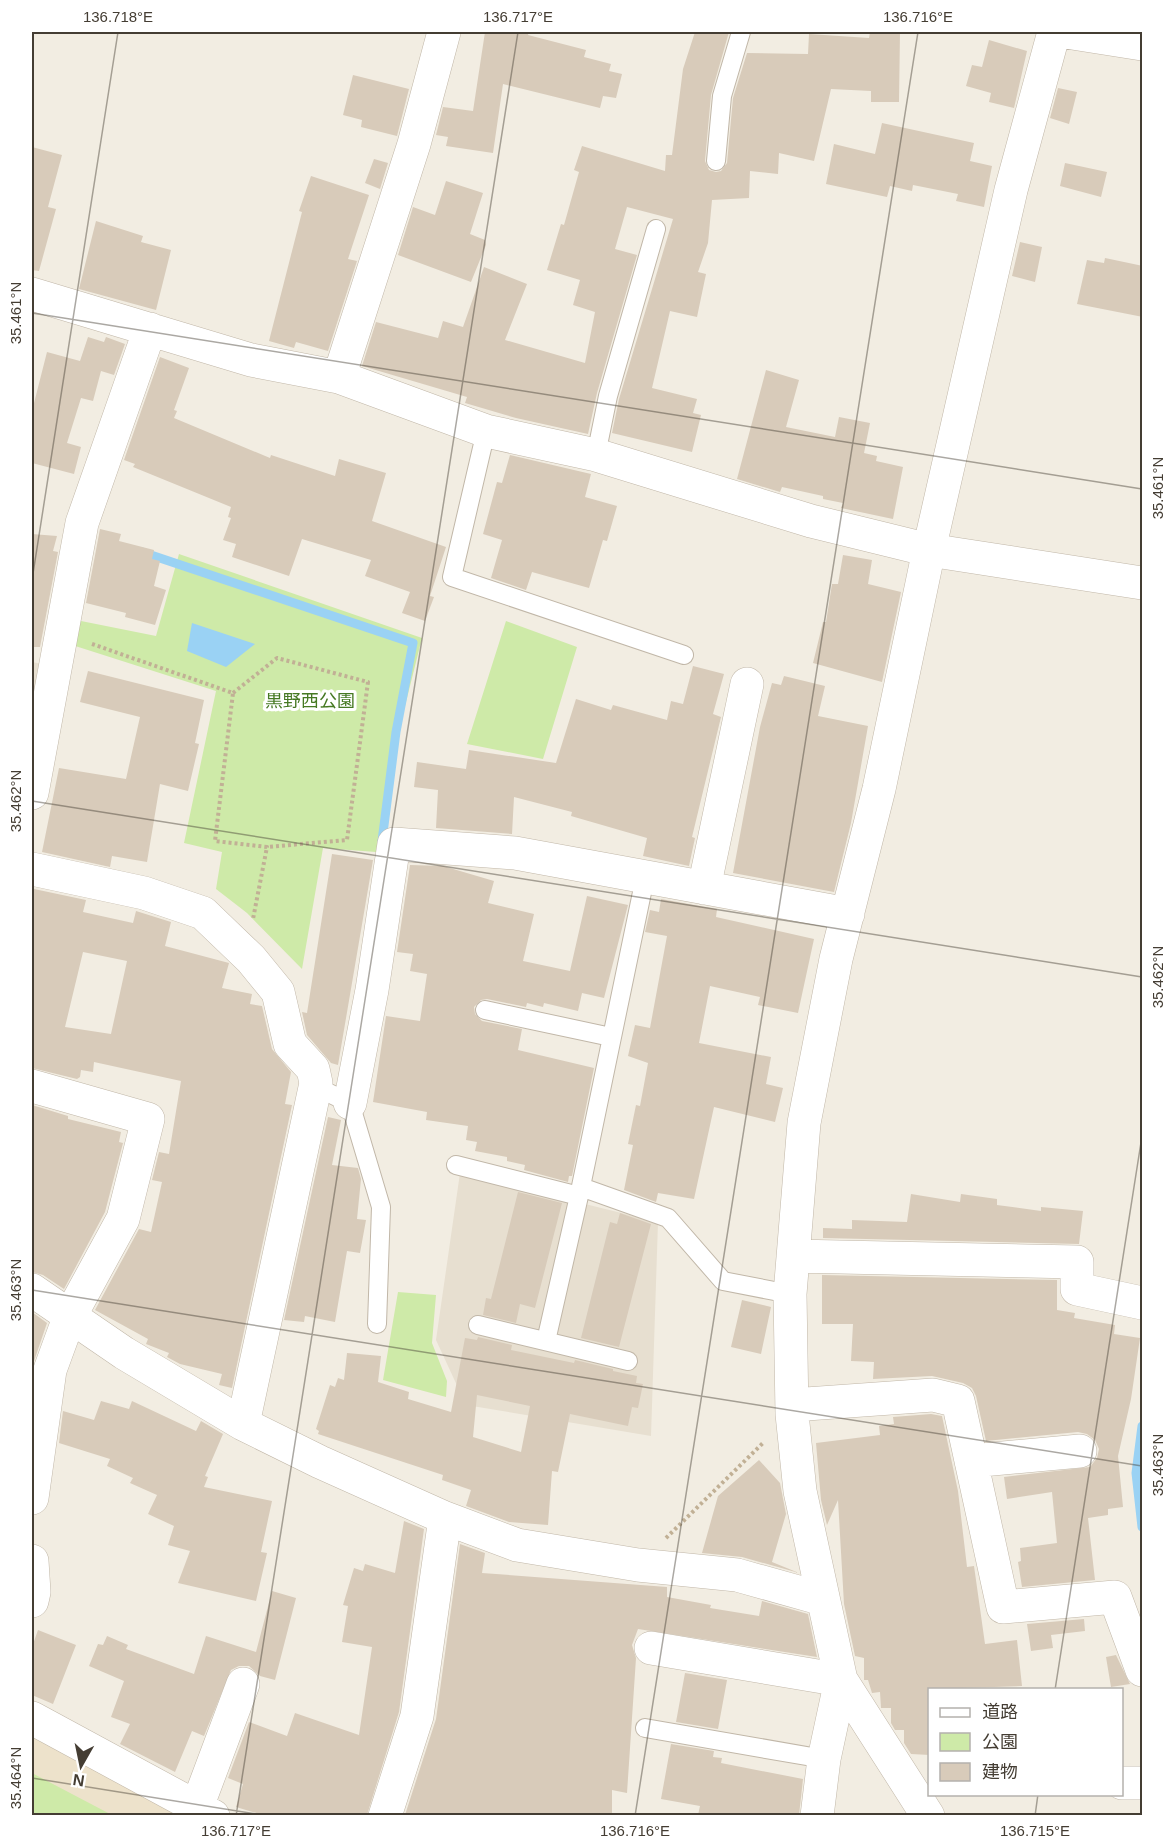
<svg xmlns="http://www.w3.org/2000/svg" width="1174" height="1847" font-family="Helvetica,'Noto Sans JP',sans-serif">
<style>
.residential{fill:#e7dfd0}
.education{fill:#ede2cb}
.green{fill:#ceeaa8}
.water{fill:#9ad2f4}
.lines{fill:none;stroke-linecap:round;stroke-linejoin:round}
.stream{stroke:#9ad2f4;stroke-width:9}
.building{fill:#d8cbba;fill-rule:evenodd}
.lane-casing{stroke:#c1b7a8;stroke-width:20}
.street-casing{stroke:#c1b7a8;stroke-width:34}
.path{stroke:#c1b095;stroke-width:4;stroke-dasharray:3 3;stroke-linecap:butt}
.lane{stroke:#fff;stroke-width:18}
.street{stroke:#fff;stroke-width:33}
.ticks{fill:none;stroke:#443d33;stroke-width:1.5;stroke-opacity:0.45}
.labels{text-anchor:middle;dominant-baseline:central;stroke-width:6;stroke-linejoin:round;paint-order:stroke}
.park-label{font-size:18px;fill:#467923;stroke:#fff}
.neatline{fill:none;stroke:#443d33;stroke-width:2}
.ticks-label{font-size:15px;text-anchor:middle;fill:#443d33}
</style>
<rect width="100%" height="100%" fill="#f2ede2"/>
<path class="residential" d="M32,662L42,664L32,714Z
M460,1173L658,1222L651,1436L466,1405L436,1340Z"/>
<path class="education" d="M32,1736L186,1815H32Z"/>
<path class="green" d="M179,554L422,638L392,758L376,852L323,848L302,969L247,913L216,889L222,852L184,843L216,691L69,644L76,620L156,636Z
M506,621L577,647L543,759L467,744Z
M398,1292L436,1295L432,1343L447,1381L446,1397L383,1380Z
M32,1773L112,1815H32Z"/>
<path class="water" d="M192,623L255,644L226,667L187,651Z"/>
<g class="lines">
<path class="stream" d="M142,552L413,643L396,732L382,841
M1142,1426L1136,1473L1142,1527"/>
</g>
<path class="building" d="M485,32H529L528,35L586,50L584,57L611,64L609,71L622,74L616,98L603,96L600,108L503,84L493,153L446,146L448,137L436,135L443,107L473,111Z
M695,32H729L711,95L705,161L709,170L716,172L721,171L727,163L733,98L747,53L808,54L809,34L869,38L870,32H900L899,102H871V91L831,89L814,161L779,153L778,174L750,171L749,198L712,200L708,243L698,272L706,274L697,317L670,311L652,388L697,399L693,413L701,415L692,452L612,433L619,399L673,219L627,207L615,249L637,255L597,393L588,434L516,418L465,403L467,397L362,366L376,322L438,338L443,321L463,327L484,267L527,284L505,340L585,363L595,312L573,305L580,280L547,270L561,224L564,225L579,172L574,170L582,146L665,171L666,155H672L683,69Z
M989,40L1027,51L1014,108L989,102L991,93L966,86L972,65L982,67Z
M353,75L409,89L397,136L361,127L362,120L343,115Z
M1058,88L1077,92L1069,124L1050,118Z
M882,123L974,143L970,161L992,166L984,207L956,201L958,194L913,185L912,191L890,186L887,197L826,184L834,144L875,154Z
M32,147L62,155L48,207L56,209L39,271L32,270Z
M374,159L388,163L380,189L365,183Z
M1065,163L1107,172L1101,197L1060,186Z
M311,176L369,195L348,259L357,261L328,351L296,342L294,348L269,341L302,212L299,211Z
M446,181L483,193L470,234L485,240L486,245L471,282L398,255L413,207L435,215Z
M96,221L143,236L141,242L171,250L156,310L79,289Z
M1020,242L1042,247L1035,282L1012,276Z
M1105,258L1143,266V317L1077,304L1087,260L1104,263Z
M88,337L104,342L106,337L125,344L114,375L101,371L93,401L81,398L67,443L81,447L74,474L32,463V411L47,352L80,361Z
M160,357L189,368L174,410L177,411L174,418L270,458L271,455L335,476L339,459L386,473L372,521L446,547L430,596L434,597L425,621L402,613L410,592L365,576L371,560L302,539L289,576L232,557L236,544L223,540L231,518L228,517L231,507L133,467L135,464L124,460Z
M766,370L799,380L786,427L835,437L839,417L870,423L864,453L877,456L876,461L903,467L893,519L841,508L843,503L823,499V496L782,487L780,492L737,479Z
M510,455L591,474L585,497L617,506L607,541L603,540L589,588L532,572L526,590L491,578L502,540L483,534L497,482L502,483Z
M100,529L121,534L119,541L154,550L152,559L160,561L154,586L166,590L155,625L125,617L126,613L86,603Z
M32,534L57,536L53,551L58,552L40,647H32Z
M843,555L872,560L868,584L901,592L882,682L813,663L823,622H826L832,584H838Z
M693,666L724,674L713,714L721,717L692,837L695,838L689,866L643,856L647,838L571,816L572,812L514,797L512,834L436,828L438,790L414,787L417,762L466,769L469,750L556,763L576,699L611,710L613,705L667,720L671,701L683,704Z
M88,671L204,700L195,743L199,744L188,791L160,784L147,862L112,856L110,867L42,852L59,768L126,779L140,717L80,702Z
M784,676L825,686L818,716L868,726L851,823L834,892L733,873L760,727L772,683L781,685Z
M332,854L373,860L338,1065L331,1063L307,1035L302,1012L307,1013Z
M410,865L443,866L494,881L488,903L534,914L523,961L570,971L587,896L628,905L604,998L582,993L578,1011L544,1003L543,1007L527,1003L526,1007L487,999L481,1000L474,1007L475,1014L482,1021L522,1029L518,1050L594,1068L572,1176H569L568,1182L524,1170L525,1165L507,1161V1157L475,1151L477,1142L466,1140L468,1126L426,1120L427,1112L373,1102L386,1016L420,1021L427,974L410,971L413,954L397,952Z
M34,889L86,900L83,912L133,923L136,911L171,922L165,946L229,963L222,988L252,994L250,1004L262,1006L272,1049L291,1072L285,1104L292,1105L232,1388L219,1385L222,1374L180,1364L167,1357L169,1353L146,1344L148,1339L95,1310L139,1229L151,1232L162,1182L152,1180L159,1152L169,1154L181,1081L94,1062L93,1072L81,1070L80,1077L77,1079L32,1068V902ZM83,952L127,961L111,1034L65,1027Z
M661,899L717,909L716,917L814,939L798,1013L758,1005L760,997L710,986L699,1043L771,1057L766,1084L783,1088L775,1122L714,1107L694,1199L658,1193L656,1202L624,1190L633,1145L628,1144L636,1105L640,1106L648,1063L628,1056L635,1025L650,1028L667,936L645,932L650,910L659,912Z
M32,1105L68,1116V1119L121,1132L119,1142L123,1143L105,1212L64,1289L43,1275L32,1272Z
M328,1117L341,1120L332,1165L358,1168L361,1179L357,1219L366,1220L360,1253L347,1251L335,1322L305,1316L304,1322L284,1320Z
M518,1192L562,1203L535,1308L520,1304L516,1323L483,1315L486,1298L491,1299Z
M911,1194L960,1202L961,1194L997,1199V1205L1041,1211V1207L1083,1211L1079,1244L823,1238V1228L852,1229V1220L907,1222Z
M620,1213L651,1224L619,1347L581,1338L610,1222L617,1224Z
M822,1275L1057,1280V1310L1075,1313L1074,1318L1115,1325L1114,1334L1140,1338L1131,1399L1118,1456L1123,1507L1108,1509V1515L1088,1518L1095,1580L1022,1587L1018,1562L1021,1561L1020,1548L1057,1543L1052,1492L1007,1499L1004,1477L1090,1467L1097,1458L1099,1449L1095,1440L1087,1434L1078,1432L986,1441L976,1396L972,1388L963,1383L932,1376L873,1379L874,1362L851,1361L853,1324H822Z
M742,1300L771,1307L761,1354L731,1347Z
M32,1312L47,1323L32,1367Z
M478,1337L512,1345L511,1350L574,1363L575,1360L613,1369V1371L637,1376L636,1383L643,1384L638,1408L632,1407L628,1426L570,1414L558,1472L552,1471L548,1525L509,1522L466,1506L471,1490L442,1480L443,1475L318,1434L319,1431L316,1429L330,1385L335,1387L338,1378L344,1380L347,1353L381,1356L378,1382L409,1392L408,1399L451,1412L465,1338L477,1340ZM477,1395L530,1406L521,1452L473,1437Z
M101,1401L129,1409L132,1401L196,1431L201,1421L223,1434L205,1476L208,1477L204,1487L272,1501L261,1552L267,1553L256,1601L178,1583L190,1551L168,1545L174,1526L148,1514L157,1495L130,1483L133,1478L107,1466L110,1459L59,1443L63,1411L94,1420Z
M931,1414L942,1416L958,1491L967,1567L974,1566L985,1644L1017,1640L1022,1686L930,1689V1755L911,1754L904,1743V1730H895L891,1723V1708H881L880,1692L872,1693L868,1680H864V1658L855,1656L844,1604L838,1500L827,1525L821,1500L816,1443L880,1435L879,1426L894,1424L893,1417Z
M759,1460L780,1483L786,1514L772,1562L799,1573L742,1557L702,1553L718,1496Z
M404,1521L424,1529L399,1712L367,1815H263L236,1807L243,1784L228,1778L249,1722L287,1736L295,1713L359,1735L372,1647L342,1642L348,1606L343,1605L354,1568L363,1571L365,1564L395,1573Z
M460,1544L485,1553L482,1573L667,1587V1597L711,1605L710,1608L759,1616L762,1601L808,1614L817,1657L638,1629L632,1645L636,1658L627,1793L612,1790V1815H405L436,1719Z
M272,1591L296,1598L275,1680L260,1676L249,1666H239L231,1670L204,1736L192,1731L175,1772L120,1744L130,1724L111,1717L124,1681L89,1666L98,1644L103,1645L107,1636L128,1645L126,1649L194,1674L206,1636L256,1652Z
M1084,1619L1085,1631L1051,1635L1053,1648L1031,1651L1027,1624Z
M38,1630L76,1645L53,1704L32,1695V1647Z
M1116,1655L1130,1684L1111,1687L1106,1657Z
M685,1673L727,1680L718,1729L676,1722Z
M671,1744L714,1751L713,1757L722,1758L721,1763L803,1779L799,1815H698L700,1806L661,1799Z"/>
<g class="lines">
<defs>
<path id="lane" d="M716,161L722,96L741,32
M486,431L452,577L684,655
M596,455L608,396L656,229
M485,1010L611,1037
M314,1086L350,1103L381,1207L377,1324
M456,1165L579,1196
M581,1187L668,1218L723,1281L790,1294
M478,1325L628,1361
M546,1341L579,1196L645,878
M645,1728L824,1759"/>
<path id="street" d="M1066,32L1142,44
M32,294L251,360L339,377L486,431L596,455L811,521L929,550L1142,583
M339,377L414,144L444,32
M32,793L82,523L150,329
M32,869L144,893L203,913L251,959L278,992L290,1044L313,1069L316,1083L243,1424
M704,888L747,684
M32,1086L148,1119L123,1219L69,1318L50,1370L32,1498
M350,1103L372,990L394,844L515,853L848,914
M793,1256L1077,1262V1289L1142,1303
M32,1290L124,1353L243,1424L320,1462L445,1518L517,1545L638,1565L737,1575L823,1599
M792,1405L933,1395L958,1401L1003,1607L1115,1597L1142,1670
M971,1461L1080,1451
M32,1561L34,1592L32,1601
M651,1648L841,1680L928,1816
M32,1718L213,1816
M1122,1783H1142
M197,1807L243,1684
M385,1816L417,1716L445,1518
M817,1816L824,1759L841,1680L800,1491L792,1414L790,1294L804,1123L836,959L879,789L929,550L1011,190L1054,32"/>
</defs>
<use href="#lane" class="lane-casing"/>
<use href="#street" class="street-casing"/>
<path class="path" d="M92,644L233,693L215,841L267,847L253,919
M233,693L277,658L368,682L347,840L267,847
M666,1538L764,1442"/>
<use href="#lane" class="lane"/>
<use href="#street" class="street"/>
</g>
<path class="ticks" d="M32,313L1142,489M32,580L118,32M32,801L1142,977M32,1290L1142,1466M1055,1690L1142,1136M32,1778L268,1816M236,1816L518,32M635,1816L918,32M1035,1816L1038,1794"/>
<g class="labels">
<g class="park-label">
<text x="310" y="701">黒野西公園</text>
</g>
</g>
<rect width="1174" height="1847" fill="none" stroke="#ffffff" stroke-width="66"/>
<rect x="928" y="1688" width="195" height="108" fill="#ffffff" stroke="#b4b1ad" stroke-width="1.5"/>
<rect x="940" y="1708" width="30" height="9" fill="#ffffff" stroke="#b4b1ad" stroke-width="1.5"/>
<text x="982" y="1718" font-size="18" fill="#443d33">道路</text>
<rect x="940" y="1733" width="30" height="18" fill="#ceeaa8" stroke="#b4b1ad" stroke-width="1.5"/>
<text x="982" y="1748" font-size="18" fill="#443d33">公園</text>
<rect x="940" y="1763" width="30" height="18" fill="#d8cbba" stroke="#b4b1ad" stroke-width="1.5"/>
<text x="982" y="1778" font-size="18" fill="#443d33">建物</text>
<g transform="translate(81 1766) rotate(189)" stroke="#ffffff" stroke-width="4.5" paint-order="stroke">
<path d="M0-4.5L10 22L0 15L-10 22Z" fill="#443d33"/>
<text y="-9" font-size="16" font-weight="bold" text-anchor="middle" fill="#443d33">N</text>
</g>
<rect x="33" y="33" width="1108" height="1781" class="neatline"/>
<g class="ticks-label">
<text x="118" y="22">136.718°E</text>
<text x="518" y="22">136.717°E</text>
<text x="918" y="22">136.716°E</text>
<text transform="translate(16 313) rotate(-90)" y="5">35.461°N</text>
<text transform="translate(1158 488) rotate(-90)" y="5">35.461°N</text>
<text transform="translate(16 801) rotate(-90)" y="5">35.462°N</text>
<text transform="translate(1158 977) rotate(-90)" y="5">35.462°N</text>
<text transform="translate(16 1290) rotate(-90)" y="5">35.463°N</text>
<text transform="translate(1158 1465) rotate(-90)" y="5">35.463°N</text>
<text transform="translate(16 1778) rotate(-90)" y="5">35.464°N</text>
<text x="236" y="1836">136.717°E</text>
<text x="635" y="1836">136.716°E</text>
<text x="1035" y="1836">136.715°E</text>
</g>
</svg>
